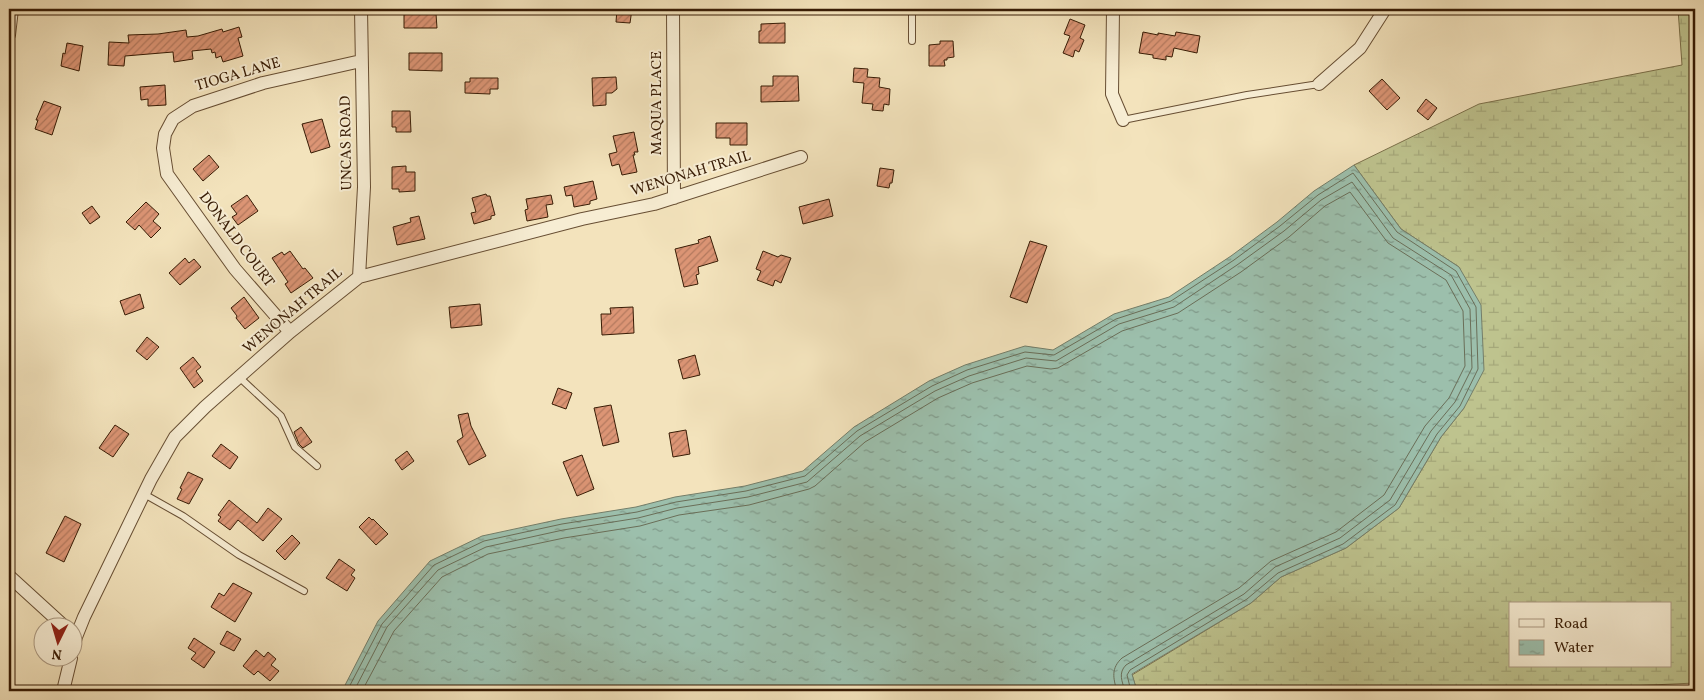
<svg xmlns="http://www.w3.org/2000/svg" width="1704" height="700" font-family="Vollkorn,serif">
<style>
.wetland{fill:url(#wetland-marsh);stroke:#7b704a;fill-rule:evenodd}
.water{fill:url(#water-ripples);stroke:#747e69}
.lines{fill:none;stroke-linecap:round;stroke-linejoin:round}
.shore{stroke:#6a6e58;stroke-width:1}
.building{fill:url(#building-hatch);stroke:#381c05}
.lane-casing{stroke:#674e33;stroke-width:8}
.street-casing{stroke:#674e33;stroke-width:14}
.lane{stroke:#f7edd3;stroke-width:6}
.street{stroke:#f7edd3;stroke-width:12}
.labels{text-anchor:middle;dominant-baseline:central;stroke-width:4;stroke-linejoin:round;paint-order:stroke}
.street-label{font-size:15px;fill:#381c05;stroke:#f7edd3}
</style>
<defs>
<pattern id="wetland-marsh" width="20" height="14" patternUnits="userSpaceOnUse" patternTransform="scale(1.25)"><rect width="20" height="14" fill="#bec38e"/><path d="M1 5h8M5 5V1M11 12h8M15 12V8" fill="none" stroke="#a4a779"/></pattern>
<pattern id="water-ripples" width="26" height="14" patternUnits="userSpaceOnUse" patternTransform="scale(1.25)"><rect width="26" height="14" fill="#9cbfac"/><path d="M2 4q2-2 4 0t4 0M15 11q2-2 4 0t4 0" fill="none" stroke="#809a8a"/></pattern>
<pattern id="building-hatch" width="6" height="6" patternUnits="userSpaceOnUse" patternTransform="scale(1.25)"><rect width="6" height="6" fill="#dc9575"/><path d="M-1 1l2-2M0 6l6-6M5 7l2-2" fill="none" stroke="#b3795e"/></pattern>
</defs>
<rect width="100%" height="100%" fill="#f3e3bc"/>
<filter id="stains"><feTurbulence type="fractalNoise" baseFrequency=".004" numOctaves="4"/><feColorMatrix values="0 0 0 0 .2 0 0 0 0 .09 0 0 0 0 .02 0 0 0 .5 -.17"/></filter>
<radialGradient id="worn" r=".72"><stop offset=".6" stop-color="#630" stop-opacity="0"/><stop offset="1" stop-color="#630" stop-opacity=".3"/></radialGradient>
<path class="wetland" d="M1678,9H1695V683L1521,691H1137L1132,675L1251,603L1281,577L1346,548L1399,508L1441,437L1464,408L1459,267L1401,229L1354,165L1479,104L1682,65ZM1510,604H1670V666H1510Z"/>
<path class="water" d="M1354,165L1401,229L1459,267L1481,305L1484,370L1464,408L1441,437L1399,508L1346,548L1281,577L1251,603L1132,674L1137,691H342L378,621L430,561L482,536L561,519L636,507L675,497L745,486L803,471L854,427L929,381L965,365L1025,346L1053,350L1114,314L1169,297L1231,256L1277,222L1314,191Z"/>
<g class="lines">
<path class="shore" d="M347,691L382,624L434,565L484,541L562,524L637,512L676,502L746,491L805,476L857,431L932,386L967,370L1025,352L1054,355L1116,319L1171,301L1234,260L1280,226L1318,195L1353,173L1397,232L1456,271L1476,307L1478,369L1460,406L1437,434L1395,505L1343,544L1278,573L1247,599L1130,670L1127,675L1131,691
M354,691L387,627L438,570L486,547L563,530L638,518L677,508L748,497L807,482L860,436L935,391L969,376L1026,358L1056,361L1119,324L1174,307L1237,265L1284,231L1321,200L1352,182L1393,238L1451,275L1470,309L1472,368L1455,402L1431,431L1390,500L1340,538L1275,567L1244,594L1126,665C1118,673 1122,681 1125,691
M362,691L394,631L442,577L488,554L564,538L640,526L679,515L749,505L809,489L815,486L865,442L938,398L972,383L1027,366L1051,369L1058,368L1122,331L1178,313L1241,272L1289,237L1325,206L1350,192L1388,243L1446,280L1463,311L1465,366L1449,398L1425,426L1384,495L1336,532L1271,561L1239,588L1122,658C1111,668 1113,678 1117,691"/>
</g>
<path class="building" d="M404,9H425V14H436L437,28H404Z
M617,9H632L630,23L616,22Z
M1070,19L1085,25L1080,38L1084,40L1079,52L1075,50L1073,57L1063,53L1070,36L1064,34Z
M785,23V43H759V31H761V24Z
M239,27L242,37L238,38L243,56L223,62L221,56L216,58L215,52L212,53L211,49L192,51L193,59L174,62L173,52L125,56L124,66L108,65L109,42L129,43L128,35L158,34L186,30L187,37L198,36L222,29L223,32Z
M1143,32L1158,35V33L1175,36L1176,32L1200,36L1197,53L1174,48L1172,57L1166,56V60L1153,58V55L1139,53Z
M940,41H953L954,57L947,58V60H944L945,66H929V45L940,44Z
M67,43L83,46L79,71L61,66L63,53L65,54Z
M409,53H442V71L409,70Z
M854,68L868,69L867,77L880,78L879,87L890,89L889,105L884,104L883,111L872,110L873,104L862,103L864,83L853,82Z
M773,76H798L799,101L761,102V86H773Z
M616,77L617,89L612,93H606V105L593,106L592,78Z
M470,78H498V89H490V94L465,93V82H470Z
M1382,79L1400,98L1387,110L1369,91Z
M165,85L166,105L148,106V99L141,100L140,87Z
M1426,99L1437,108L1428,120L1417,111Z
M44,101L61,107L52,135L35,129L38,120H36Z
M392,111H410L411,132H396V127H392Z
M322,119L330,147L311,153L302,124Z
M716,123H747V145H730V138H716Z
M634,132L638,152H634L635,155H633L637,172L622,175L619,164L612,166L609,154L617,152L613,136Z
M209,155L219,167L203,181L193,169Z
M406,166V172H415V191L399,192V189H392V167Z
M880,168L894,170L892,183H890L889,188L877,186Z
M593,181L597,199L590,201V204L574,207L572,195L566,196L564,187Z
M486,194L487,196H490L495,215L491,216V219L474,224L471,213L476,212L472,198Z
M247,195L258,211L238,225L232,217L237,214L231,206Z
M551,195L553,204L546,205L548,217L527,221L525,210L528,209L526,199Z
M829,199L833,216L803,224L799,207Z
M146,202L159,214L153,221L161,228L151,238L139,225L135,230L126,222Z
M92,206L100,217L90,224L82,213Z
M419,216L425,239L397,245L393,227L411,222L410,218Z
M710,236L718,261L698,267L699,274L696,275L698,284L684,287L675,249L699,243L698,240Z
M1030,241L1047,246L1027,303L1010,297Z
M290,251L303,269L305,268L313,278L291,293L285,284L288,282L272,258L282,252L284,255Z
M763,251L778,257L781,255L791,258L781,283L775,280L773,286L757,280L761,271L756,269Z
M185,258L189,263L194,259L201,267L180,285L169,273Z
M140,294L144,308L125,315L120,301Z
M244,297L259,318L245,329L236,318L237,316L231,308Z
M480,304L482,325L451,328L449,307Z
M633,307L634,333L602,335L601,314H611L610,308Z
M147,337L159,347L147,360L136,351Z
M695,355L700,375L683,379L678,360Z
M193,357L201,367L196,371L203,381L194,388L180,368Z
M558,388L572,393L566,409L552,404Z
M611,405L619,442L603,446L594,408Z
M468,413L471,426L486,456L469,465L457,441L463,437L458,415Z
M115,425L129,434L113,457L99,448Z
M301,427L312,442L303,448L299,444L294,432Z
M686,430L690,454L673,457L669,433Z
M221,444L238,457L230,469L212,456Z
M407,451L414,461L402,470L395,460Z
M582,455L594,489L577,496L563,462Z
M188,472L203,479L189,504L177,499L182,489L180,488Z
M229,500L257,523L268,508L282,519L263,541L238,520L230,530L218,521L221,517L218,515Z
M65,516L81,524L64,562L46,553Z
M369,517L372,520L373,519L388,534L376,545L359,527Z
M292,535L300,543L285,560L276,551Z
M339,559L355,570L351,575L355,578L347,591L326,578Z
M233,583L252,593L235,622L211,607L219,593L224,596Z
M227,631L241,639L234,651L220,644Z
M194,638L215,652L204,668L191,659L196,653L188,648Z
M256,650L264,657L268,652L276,659L271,665L279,671L270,681L258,671L254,675L243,666Z"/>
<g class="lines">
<defs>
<path id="lane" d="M912,41V9
M1123,120L1247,95L1319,84
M239,377L281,416L295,447L317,466
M144,494L183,516L239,555L304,591"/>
<path id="street" d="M673,9L674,198
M1113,9L1112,94L1123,120
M9,35L12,9
M1319,84L1360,48L1385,9
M359,277L364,187L361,9
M290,332L235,269L167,174L163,148L165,134L173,119L193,106L263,83L361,61
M9,576L66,628
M72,652L76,637L84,617L151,479L175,437L205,407L290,332L359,277L582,219L654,204L801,157
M63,691L71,658"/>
</defs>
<use href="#lane" class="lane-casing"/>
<use href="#street" class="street-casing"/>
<use href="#lane" class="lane"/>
<use href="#street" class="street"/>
</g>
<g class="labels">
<g class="street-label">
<text transform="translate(238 75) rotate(-16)">TIOGA LANE</text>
<text transform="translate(657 103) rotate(-90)">MAQUA PLACE</text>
<text transform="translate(347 143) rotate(-91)">UNCAS ROAD</text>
<text transform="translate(691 174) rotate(-17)">WENONAH TRAIL</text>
<text transform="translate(236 240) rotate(53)">DONALD COURT</text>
<text transform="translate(293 311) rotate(-40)">WENONAH TRAIL</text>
</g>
</g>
<rect width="1704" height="700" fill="none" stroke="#f3e3bc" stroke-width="30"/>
<rect x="10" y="10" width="1684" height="680" fill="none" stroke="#381c05" stroke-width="2.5"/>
<rect x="15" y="15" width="1674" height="670" fill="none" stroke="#381c05"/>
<rect x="1509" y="602" width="162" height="65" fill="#f7edd3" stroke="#ab9981"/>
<rect x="1519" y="619" width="25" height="8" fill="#f7edd3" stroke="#ab9981"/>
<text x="1554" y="628" font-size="15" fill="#381c05">Road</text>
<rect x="1519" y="640" width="25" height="15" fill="url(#water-ripples)" stroke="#ab9981"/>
<text x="1554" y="652" font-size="15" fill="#381c05">Water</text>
<g transform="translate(58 642) rotate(185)"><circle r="24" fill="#f7edd3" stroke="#ab9981"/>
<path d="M0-4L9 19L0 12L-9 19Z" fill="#8f2418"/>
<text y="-8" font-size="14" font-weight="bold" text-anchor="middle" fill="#381c05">N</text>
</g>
<rect width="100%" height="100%" filter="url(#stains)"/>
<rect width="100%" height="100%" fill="url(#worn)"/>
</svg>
